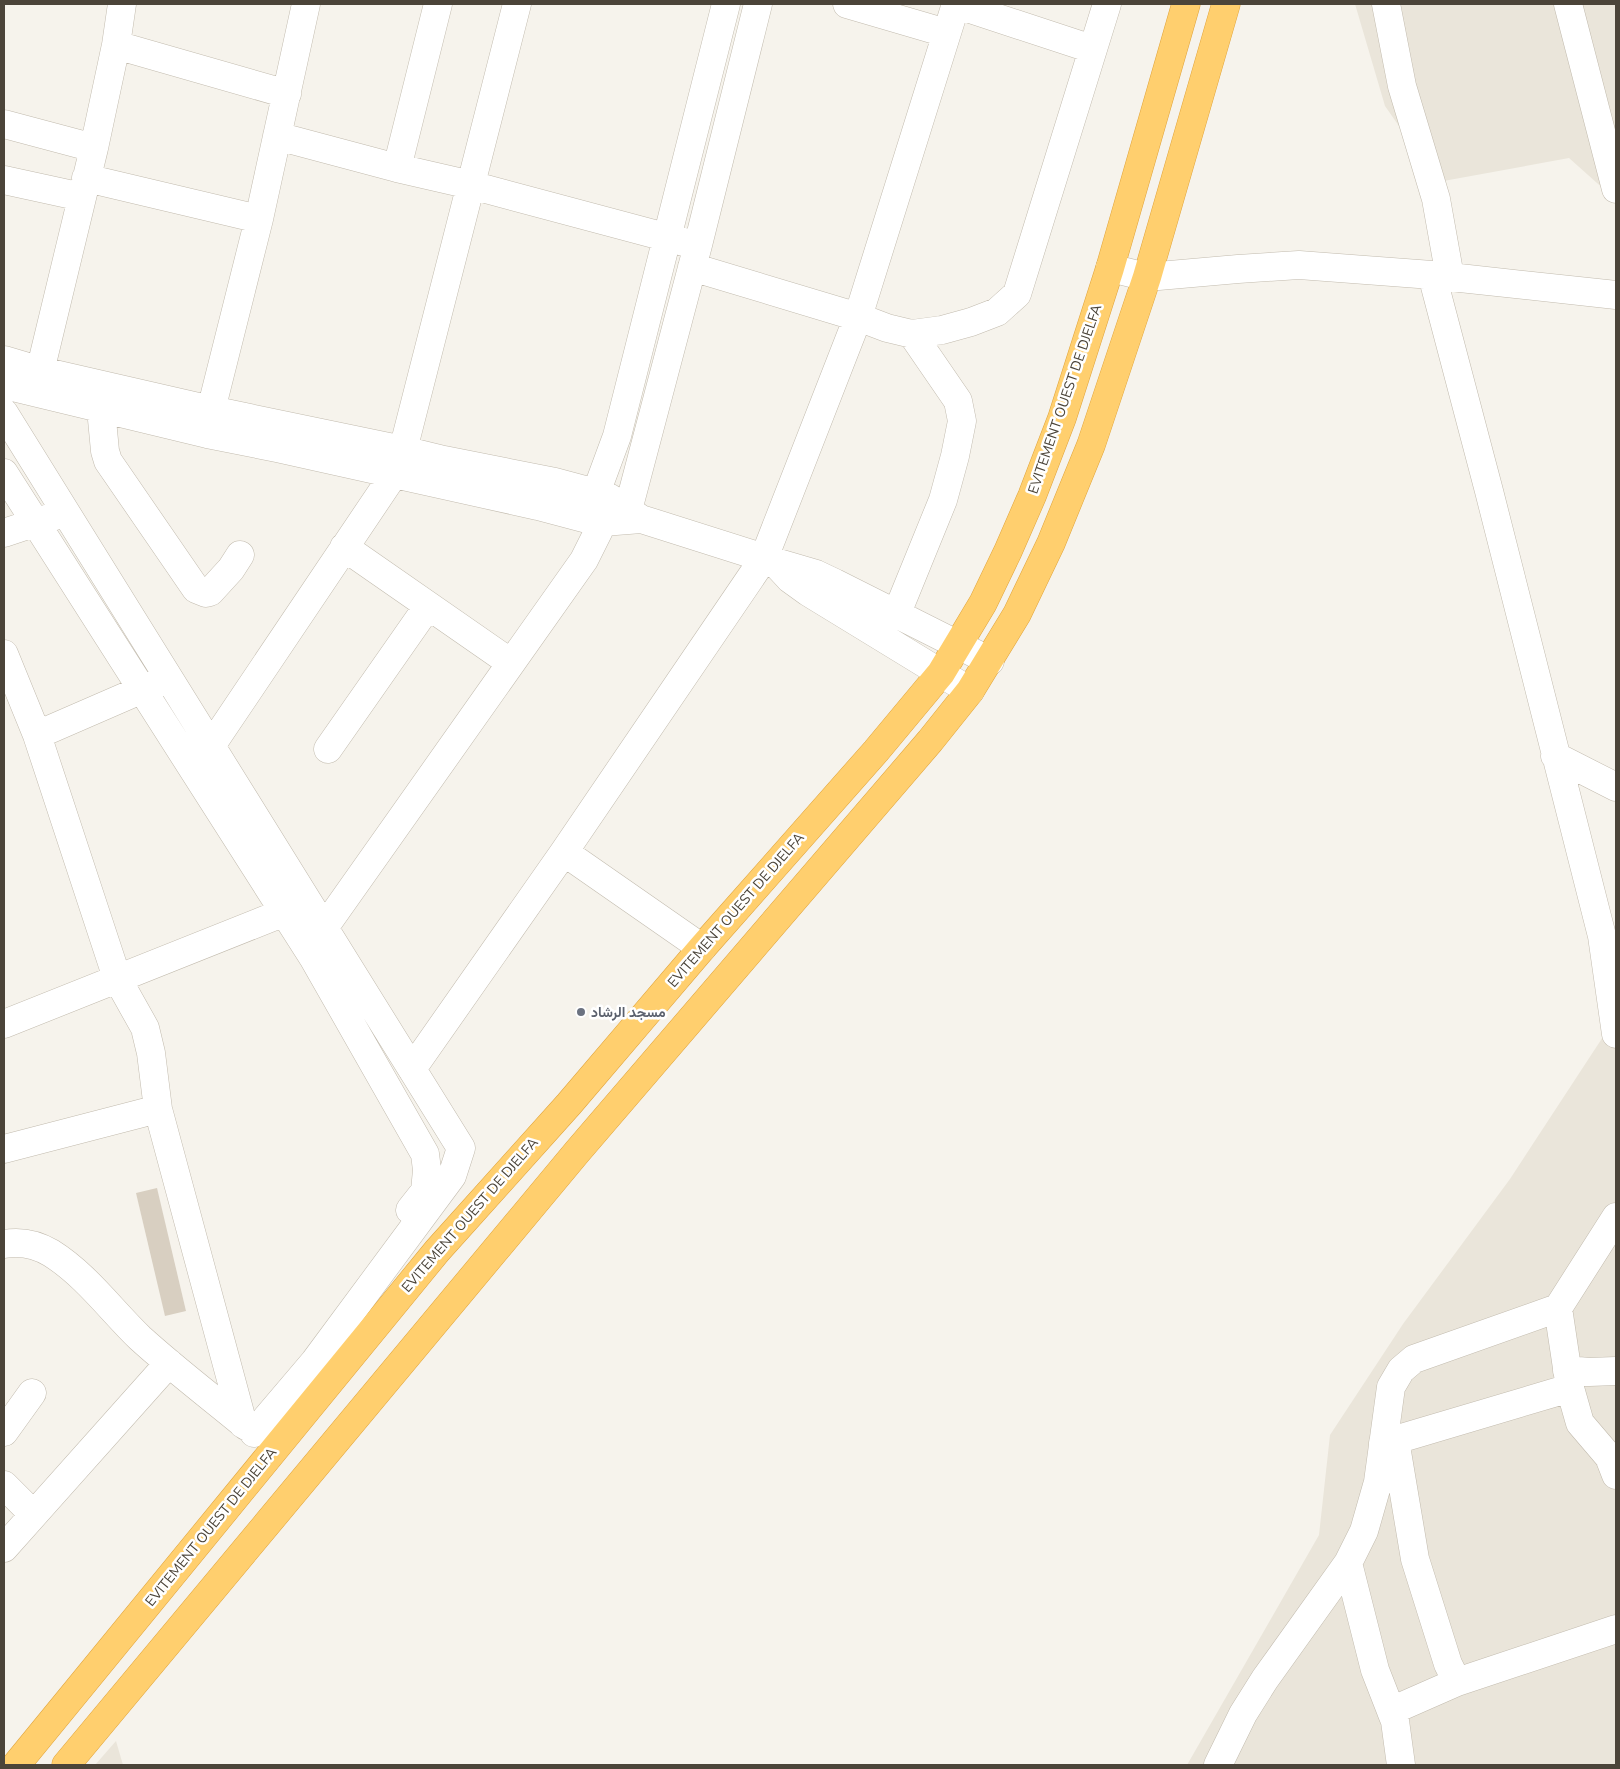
<svg xmlns="http://www.w3.org/2000/svg" width="1620" height="1769" font-family="'Nunito Sans',Vazirmatn,sans-serif">
<style>
.residential{fill:#eae5da}
.building{fill:#d8cfc1}
.lines{fill:none;stroke-linecap:round;stroke-linejoin:round}
.minor-casing{stroke:#c2bbae;stroke-width:29}
.highway-casing{stroke:#e0a43c;stroke-width:29}
.minor{stroke:#fff;stroke-width:28}
.highway{stroke:#ffcf6e;stroke-width:28}
.worship-dot{fill:#6b7280;stroke:#fff;stroke-width:2}
.labels{text-anchor:middle;dominant-baseline:central;stroke-width:5;stroke-linejoin:round;paint-order:stroke}
.street-label{font-size:14px;fill:#4b4439;stroke:#fff}
.worship-label{font-size:14px;font-weight:bold;fill:#5b616d;stroke:#fff;text-anchor:start}
</style>
<rect width="100%" height="100%" fill="#f6f3ec"/>
<path class="residential" d="M1355,4H1616V200L1569,158L1438,182L1385,106Z
M1616,1017V1765H1187L1319,1535L1330,1435L1403,1324L1510,1179Z
M116,1741L123,1765H95Z"/>
<path class="building" d="M157,1188L186,1311L165,1316L136,1193Z"/>
<g class="lines">
<defs>
<path id="minor" d="M847,4L946,33
M955,4L1092,49
M1386,4L1402,86L1436,199L1450,277
M1568,4L1616,189
M116,45L287,94
M4,124L94,148
M277,136L397,168L471,185L684,242
M397,168L438,4
M86,178L259,219
M4,180L82,197
M692,267L858,317L887,328L912,334L942,330L971,322L997,312L1017,294L1107,4
M1110,268L1147,277L1238,269L1299,265L1432,275L1616,295
M1432,275L1489,491L1602,936L1616,1034
M4,360L41,371L211,410L403,450L444,460L555,482L596,493L610,498L641,519L764,558L775,562L816,574L835,583L990,661
M4,385L207,434L277,448L538,506L587,519L603,522L641,519
M36,388L94,148L116,45L122,4
M101,409L105,451L108,461L196,589L206,593L210,592L231,569L240,555
M4,413L461,1148L452,1176L315,1361L254,1433
M208,428L211,410L259,219L306,4
M4,473L314,959L425,1154L427,1170L425,1191L410,1210
M596,493L617,436L726,4
M628,510L698,245L758,4
M4,533L52,517
M344,547L511,663
M777,565L790,579L808,592L970,691
M897,613L943,500L955,456L962,421L958,401L912,334
M4,654L37,735L117,978L145,1028L151,1053L158,1109
M37,735L159,682
M211,746L394,474L403,450L517,4
M328,749L428,606
M1555,756L1616,787
M564,852L702,948
M324,928L584,560L603,522
M4,1024L300,906
M412,1069L564,852L764,558L858,317L956,4
M4,1149L158,1109L243,1424
M4,1244C21,1241 36,1244 51,1253C86,1275 111,1310 140,1338C174,1369 211,1397 246,1426
M1558,1308L1616,1217
M1567,1370L1589,1372L1616,1371
M4,1432L32,1393
M1395,1440L1570,1388
M1383,1443L1395,1440L1415,1559L1448,1664L1457,1682L1391,1711L1395,1721L1401,1765
M4,1485L33,1514
M4,1548L169,1363
M1348,1563L1375,1670L1391,1711
M1457,1682L1616,1629
M1218,1765L1243,1714L1265,1679L1348,1563L1364,1531L1378,1482L1391,1387L1401,1370L1414,1359L1558,1308L1570,1388L1580,1423L1609,1457L1616,1475"/>
<path id="highway" d="M16,1765L437,1251L569,1104L702,948L876,751L941,673L983,603L1008,551L1032,496L1062,418L1110,268L1186,4
M66,1765L577,1152L930,741L970,691L1017,614L1051,543L1091,445L1147,277L1226,4"/>
</defs>
<use href="#minor" class="minor-casing"/>
<use href="#highway" class="highway-casing"/>
<use href="#minor" class="minor"/>
<use href="#highway" class="highway"/>
</g>
<circle class="worship-dot" cx="581" cy="1012" r="5"/>
<g class="labels">
<g class="street-label">
<text transform="translate(1065 399) rotate(-71)">EVITEMENT OUEST DE DJELFA</text>
<text transform="translate(736 910) rotate(-49)">EVITEMENT OUEST DE DJELFA</text>
<text transform="translate(470 1215) rotate(-49)">EVITEMENT OUEST DE DJELFA</text>
<text transform="translate(211 1527) rotate(-51)">EVITEMENT OUEST DE DJELFA</text>
</g>
<g class="worship-label">
<text x="591" y="1012">مسجد الرشاد</text>
</g>
</g>
<rect width="1620" height="1769" fill="none" stroke="#4b4439" stroke-width="10"/>
</svg>
